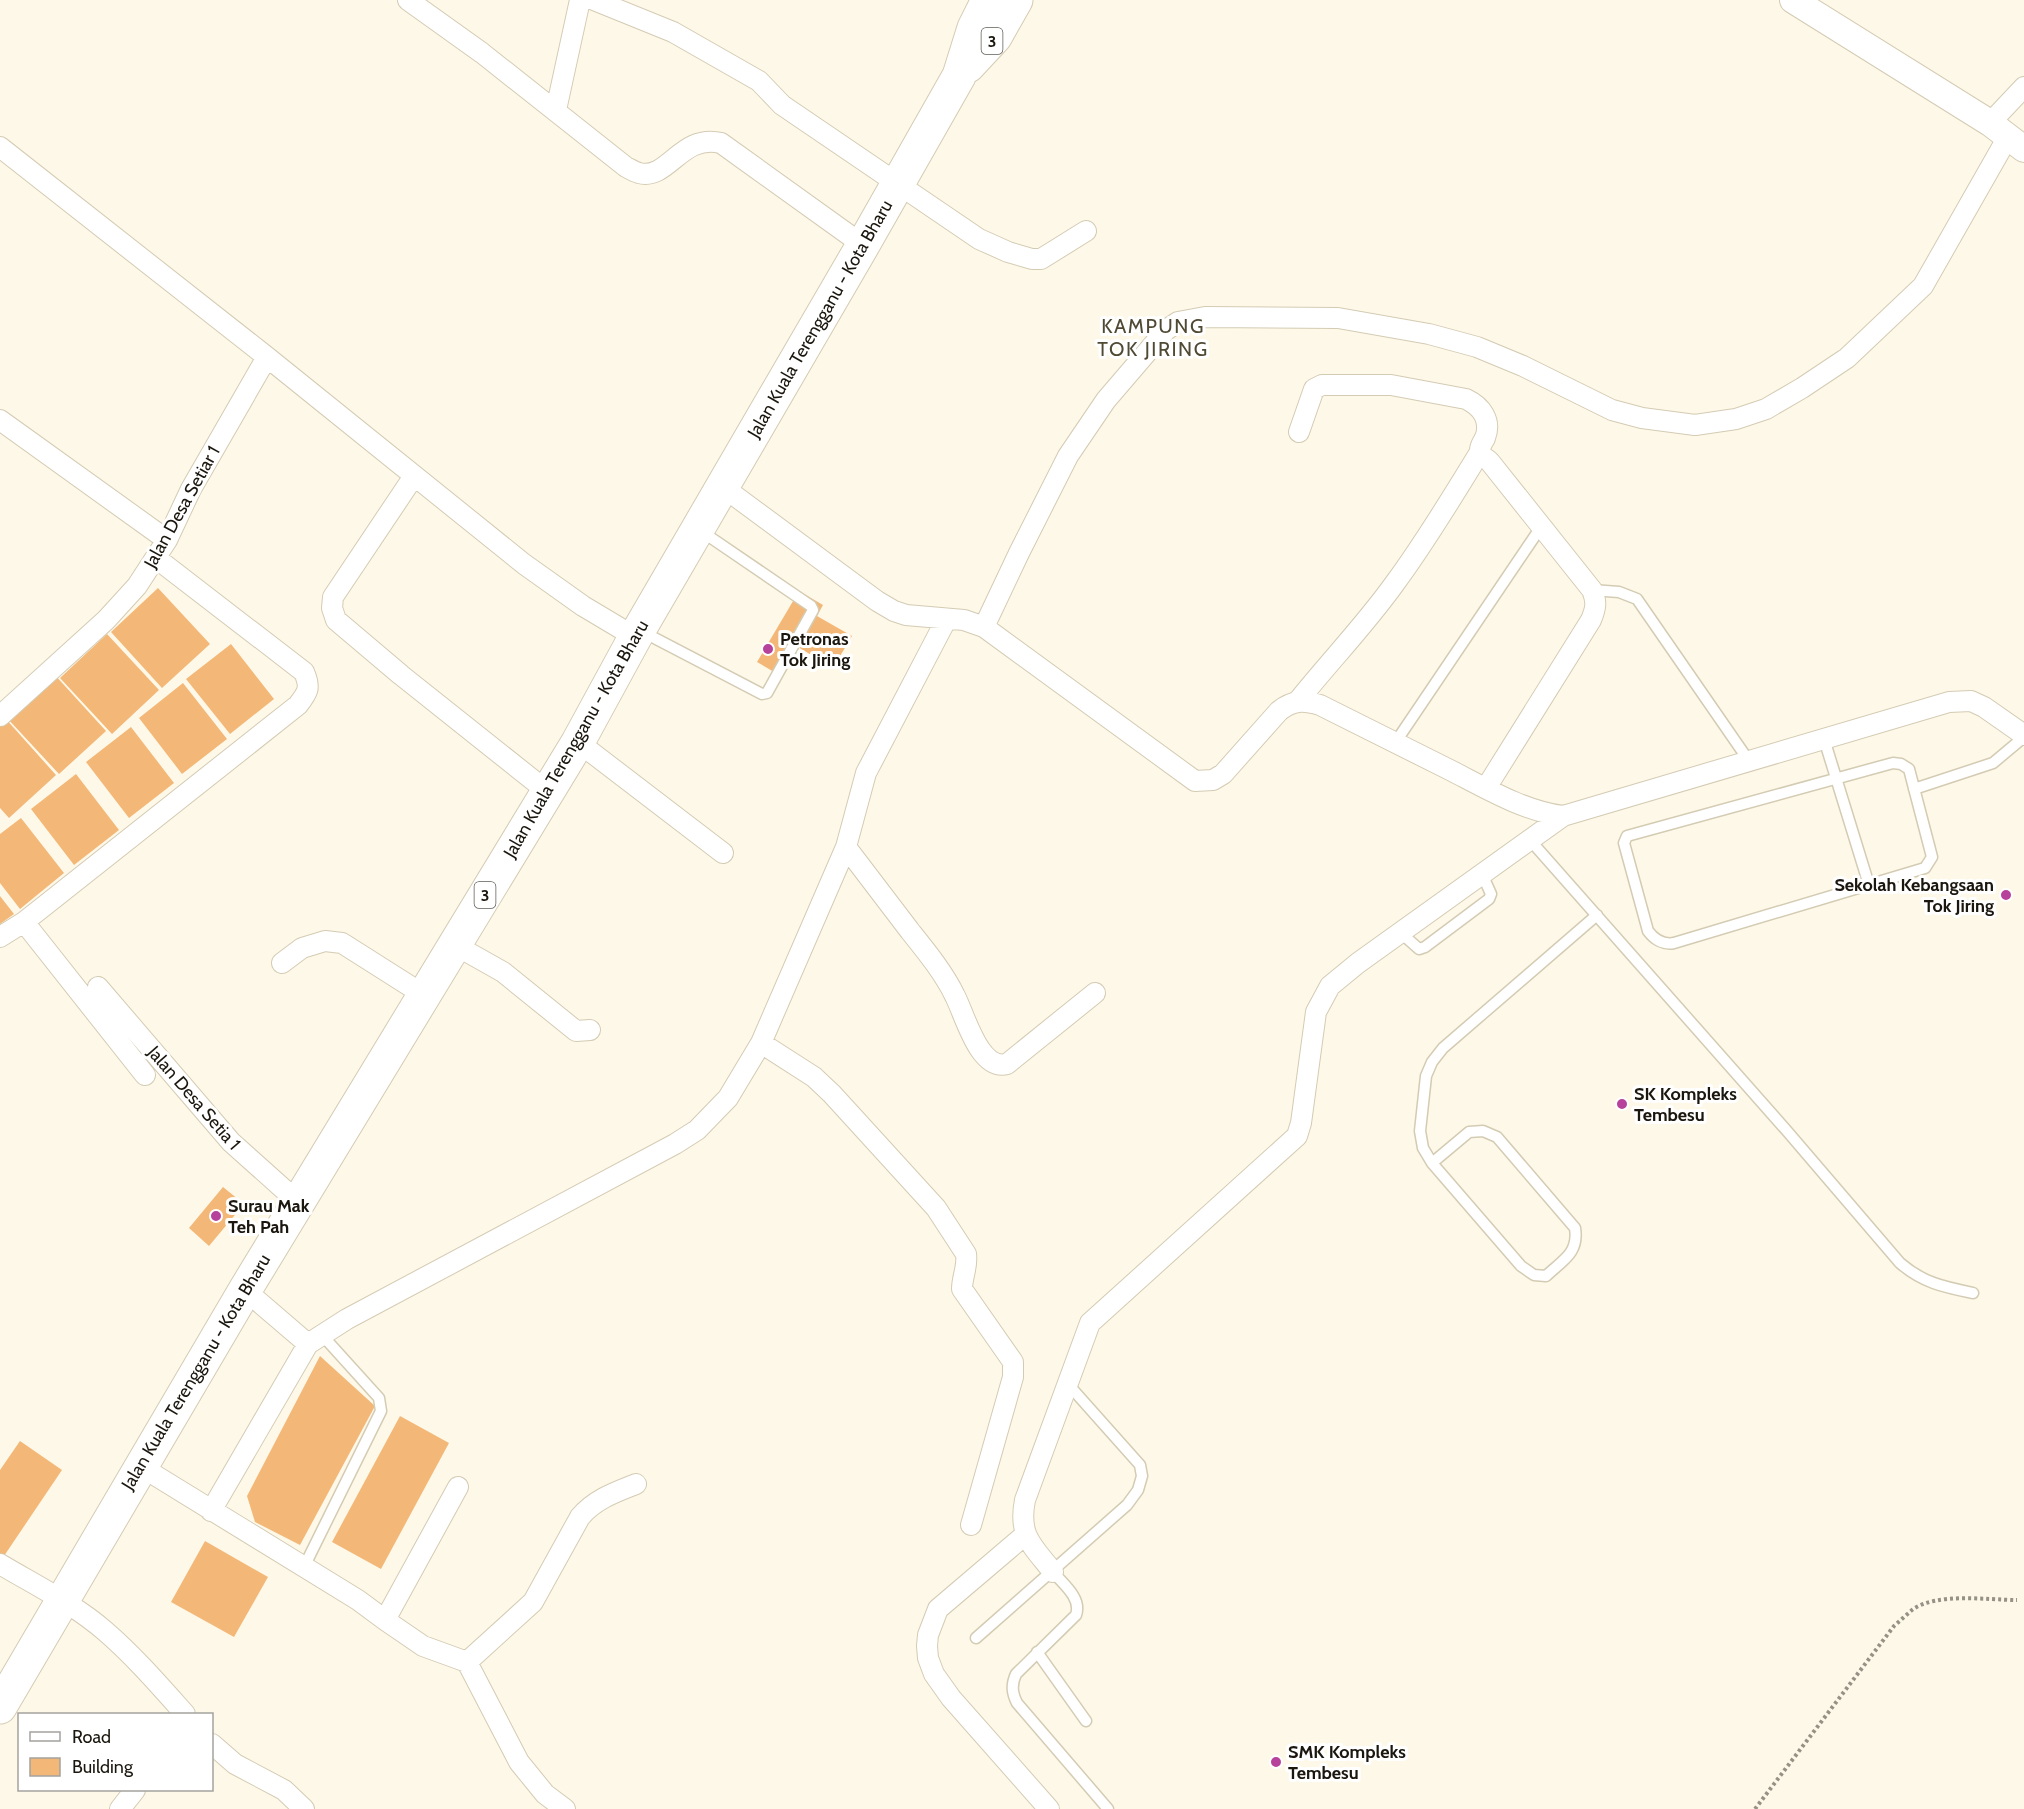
<svg xmlns="http://www.w3.org/2000/svg" width="2024" height="1809" font-family="Cabin,sans-serif">
<style>
.building{fill:#f3b877}
.lines{fill:none;stroke-linecap:round;stroke-linejoin:round}
.service-casing{stroke:#d4cbb3;stroke-width:13}
.minor-casing{stroke:#d4cbb3;stroke-width:22}
.tertiary-casing{stroke:#d4cbb3;stroke-width:28}
.trunk-casing{stroke:#d4cbb3;stroke-width:35}
.path{stroke:#969185;stroke-width:4;stroke-dasharray:3 3;stroke-linecap:butt}
.service{stroke:#fff;stroke-width:10}
.minor{stroke:#fff;stroke-width:20}
.tertiary{stroke:#fff;stroke-width:26}
.trunk{stroke:#fff;stroke-width:33}
.poi-dot{fill:#b6429b;stroke:#fff;stroke-width:2}
.labels{text-anchor:middle;dominant-baseline:central;stroke-width:6;stroke-linejoin:round;paint-order:stroke}
.shield{fill:#fff;stroke:#5f5d57;stroke-width:1.5}
.shield-label{font-size:16px;font-weight:bold;fill:#1b170f}
.street-label{font-size:18px;fill:#1b170f;stroke:#fff}
.poi-label{font-size:18px;font-weight:bold;fill:#1b170f;stroke:#fff;text-anchor:start}
.neighbourhood-label{font-size:20px;letter-spacing:1.5px;fill:#504934;stroke:#fff}
</style>
<rect width="100%" height="100%" fill="#fef8e9"/>
<path class="building" d="M158,588L210,644L162,688L111,632Z
M799,591L823,605L817,616L852,636L833,668L798,647L781,676L757,662Z
M107,634L159,690L112,734L60,678Z
M231,644L274,699L230,734L186,679Z
M54,674L106,731L59,774L7,718Z
M183,683L227,739L182,774L139,718Z
M5,718L56,775L9,818L0,808V723Z
M131,727L174,783L129,818L86,762Z
M76,774L119,830L74,865L31,809Z
M21,818L64,873L20,909L0,883V834Z
M0,896L14,914L0,924Z
M223,1187L244,1204L209,1246L189,1228Z
M320,1356L375,1406L300,1545L255,1522L247,1496Z
M400,1416L449,1443L381,1569L332,1542Z
M20,1441L62,1470L4,1556L0,1554V1470Z
M205,1541L268,1577L234,1637L171,1602Z"/>
<g class="lines">
<defs>
<path id="service" d="M1592,590L1619,592L1637,599L1749,761
M641,631L762,694L767,693L813,610L811,606L701,531
M1824,739L1869,885
M1395,743L1541,527
M1893,763L1901,764L1909,769L1932,857L1925,868L1674,943C1663,945 1654,939 1648,931L1624,843L1627,836Z
M1914,789L1993,763L2024,737
M1530,840L1787,1131L1900,1263C1923,1283 1944,1287 1973,1293
M1401,933L1419,949L1425,947L1489,899L1491,894L1482,874
M1432,1163L1469,1132L1483,1131L1497,1137L1575,1228C1579,1253 1563,1260 1546,1276L1534,1275L1521,1266L1432,1163L1423,1148L1420,1131L1426,1076L1432,1062L1443,1048L1597,915
M304,1567L381,1411L379,1398L322,1335
M1053,1572C1063,1584 1082,1598 1076,1615L1016,1674C1011,1685 1012,1693 1017,1703L1108,1809
M976,1638L1127,1505L1138,1490L1142,1476L1140,1465L1067,1383
M1037,1652L1086,1721"/>
<path id="minor" d="M408,0L482,53L626,167C630,169 635,172 639,173C668,181 681,133 721,143L863,245
M594,0L673,32L759,81L782,105L979,239L1008,252L1032,259H1041L1086,231
M556,110L580,0
M1990,123L2024,87
M0,147L267,357L524,564L583,606L635,637
M0,420L167,540
M1299,432L1314,389L1322,385H1391L1466,399C1481,406 1492,420 1485,438C1483,442 1479,447 1480,452C1481,456 1487,459 1490,462L1592,590C1597,602 1596,608 1591,620L1486,788
M414,476L333,597L332,608L336,620L401,675L548,792
M723,487L877,601L894,611L906,615L964,620L984,627L1195,781L1213,780L1223,774L1279,711C1293,700 1303,700 1320,705C1364,727 1408,749 1452,771C1487,789 1524,811 1563,816
M984,627L1019,553L1068,456L1106,400L1166,330L1178,322L1205,317L1338,318L1429,334L1477,347L1523,366L1612,410L1642,418L1695,425L1736,419L1766,409L1802,388L1847,358L1923,286L2009,135
M1298,701C1330,661 1365,625 1395,583C1426,541 1453,496 1480,452
M0,716L106,620L137,586L167,540L191,489L267,357
M578,742L723,853
M846,847C867,875 889,903 910,931C926,951 944,973 955,996C965,1015 979,1071 1007,1064L1095,993
M24,922L145,1075
M0,937L24,922L298,705C308,692 311,688 304,672L156,558
M455,945L503,972L576,1031L590,1030
M282,963L302,948L325,941L342,943L424,995
M98,987L231,1142L298,1202
M761,1043L814,1077L832,1094L936,1208L966,1254C968,1266 962,1277 962,1289L1013,1362V1377L971,1525
M245,1290L308,1344
M140,1466L358,1600L385,1620L458,1487
M211,1511L308,1344L347,1319L675,1144L697,1130L728,1098L761,1043L846,847L866,773L946,620
M1025,1535L938,1609L928,1635L927,1646L928,1658L934,1674L951,1698L1049,1809
M0,1564C35,1585 74,1604 105,1631C134,1656 160,1686 185,1714
M1053,1572C1032,1545 1018,1536 1025,1500L1090,1323L1297,1136L1301,1123L1316,1012L1330,986L1358,963L1563,816L1949,702L1971,701L1984,707L2024,735
M385,1620L423,1646L467,1662L519,1762L545,1794L565,1809
M467,1662L533,1602L580,1517C595,1499 616,1492 636,1484
M212,1744L235,1764L284,1790L304,1809
M120,1809L135,1790"/>
<path id="tertiary" d="M1793,0L1990,123L2024,149"/>
<path id="trunk" d="M968,66L995,37L1016,0
M0,1707L245,1290L578,742L639,630L863,245L959,76L974,28L988,0"/>
</defs>
<use href="#service" class="service-casing"/>
<use href="#minor" class="minor-casing"/>
<use href="#tertiary" class="tertiary-casing"/>
<use href="#trunk" class="trunk-casing"/>
<path class="path" d="M1755,1809L1894,1626C1900,1621 1906,1615 1912,1610C1936,1592 1988,1600 2017,1600"/>
<use href="#service" class="service"/>
<use href="#minor" class="minor"/>
<use href="#tertiary" class="tertiary"/>
<use href="#trunk" class="trunk"/>
</g>
<g class="poi-dot">
<circle cx="768" cy="649" r="6"/>
<circle cx="2006" cy="895" r="6"/>
<circle cx="1622" cy="1104" r="6"/>
<circle cx="216" cy="1216" r="6"/>
<circle cx="1276" cy="1762" r="6"/>
</g>
<g class="labels">
<g class="shield">
<rect x="981.5" y="28" width="21" height="26" rx="4.5"/>
<rect x="474.5" y="882" width="21" height="26" rx="4.5"/>
</g>
<g class="shield-label">
<text x="992" y="41">3</text>
<text x="485" y="895">3</text>
</g>
<g class="street-label">
<text transform="translate(820 319) rotate(-60)">Jalan Kuala Terengganu - Kota Bharu</text>
<text transform="translate(182 507) rotate(-61)">Jalan Desa Setiar 1</text>
<text transform="translate(576 739) rotate(-60)">Jalan Kuala Terengganu - Kota Bharu</text>
<text transform="translate(194 1098) rotate(49)">Jalan Desa Setia 1</text>
<text transform="translate(196 1372) rotate(-59)">Jalan Kuala Terengganu - Kota Bharu</text>
</g>
<g class="poi-label">
<text x="780" y="639">Petronas<tspan x="780" dy="21">Tok Jiring</tspan></text>
<text x="1994" y="885" text-anchor="end">Sekolah Kebangsaan<tspan x="1994" dy="21">Tok Jiring</tspan></text>
<text x="1634" y="1094">SK Kompleks<tspan x="1634" dy="21">Tembesu</tspan></text>
<text x="228" y="1206">Surau Mak<tspan x="228" dy="21">Teh Pah</tspan></text>
<text x="1288" y="1752">SMK Kompleks<tspan x="1288" dy="21">Tembesu</tspan></text>
</g>
<g class="neighbourhood-label">
<text x="1153" y="326">KAMPUNG<tspan x="1153" dy="23">TOK JIRING</tspan></text>
</g>
</g>
<rect x="18" y="1713" width="195" height="78" fill="#ffffff" stroke="#a4a29f" stroke-width="1.5"/>
<rect x="30" y="1732" width="30" height="9" fill="#ffffff" stroke="#a4a29f" stroke-width="1.5"/>
<text x="72" y="1743" font-size="18" fill="#1b170f">Road</text>
<rect x="30" y="1758" width="30" height="18" fill="#f3b877" stroke="#a4a29f" stroke-width="1.5"/>
<text x="72" y="1773" font-size="18" fill="#1b170f">Building</text>
</svg>
